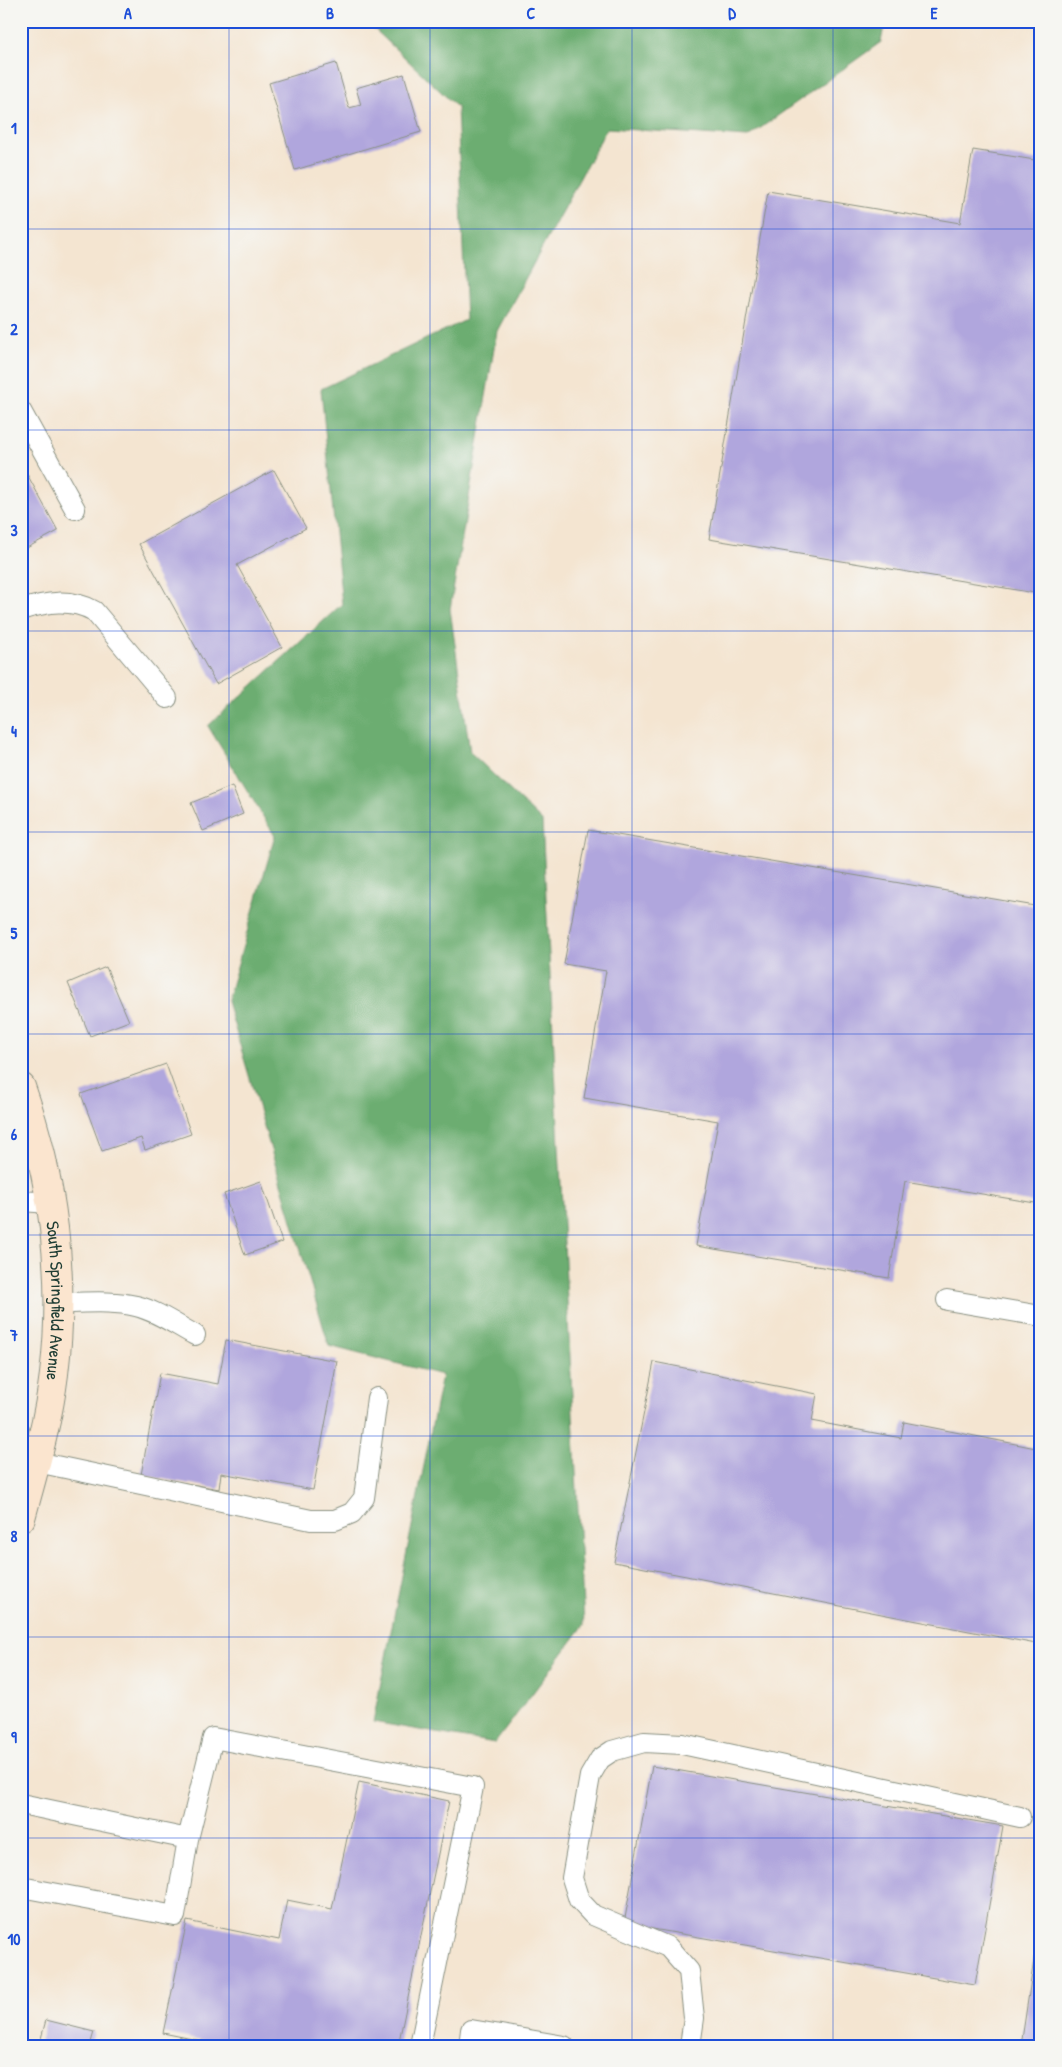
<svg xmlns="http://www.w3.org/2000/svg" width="1062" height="2067" font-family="'Patrick Hand',sans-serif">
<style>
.forest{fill:#6cad71;stroke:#467552}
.building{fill:#b0a6dd}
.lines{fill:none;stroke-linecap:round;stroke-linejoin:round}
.lane-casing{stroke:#8a9182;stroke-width:22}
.secondary-casing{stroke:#8a9182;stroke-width:30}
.lane{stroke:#fff;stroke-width:20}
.secondary{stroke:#fbe5cf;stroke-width:28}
.grid{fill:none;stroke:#1d4ed8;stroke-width:1;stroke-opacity:0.55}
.labels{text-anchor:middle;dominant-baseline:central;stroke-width:4;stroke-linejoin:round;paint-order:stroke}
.street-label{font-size:18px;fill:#1f3d34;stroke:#f6f6f2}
.neatline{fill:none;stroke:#1d4ed8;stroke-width:2}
.grid-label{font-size:16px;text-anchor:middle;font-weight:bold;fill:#1d4ed8}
</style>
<rect width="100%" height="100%" fill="#f6f6f2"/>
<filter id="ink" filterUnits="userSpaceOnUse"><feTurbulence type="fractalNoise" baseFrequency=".02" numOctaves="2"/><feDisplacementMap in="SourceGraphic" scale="10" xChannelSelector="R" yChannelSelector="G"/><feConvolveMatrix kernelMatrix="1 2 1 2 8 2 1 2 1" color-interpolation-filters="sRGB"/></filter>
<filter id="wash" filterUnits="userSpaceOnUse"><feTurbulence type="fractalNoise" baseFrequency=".0096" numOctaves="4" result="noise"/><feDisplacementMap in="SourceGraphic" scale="20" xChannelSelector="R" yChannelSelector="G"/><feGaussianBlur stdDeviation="1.12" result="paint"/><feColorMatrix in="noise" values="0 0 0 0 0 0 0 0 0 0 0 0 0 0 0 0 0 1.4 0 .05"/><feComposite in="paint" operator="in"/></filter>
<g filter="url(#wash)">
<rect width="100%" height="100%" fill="#f4e5d1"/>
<path class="forest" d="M366,21H885L881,42L748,137L607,128L497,331L450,609L470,752L542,821L584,1625L495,1743L373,1722L442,1375L329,1346L227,1001L275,836L208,726L342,604L321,389L466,320L457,107Z"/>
<g id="blocks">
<path class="building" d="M336,63L349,108L361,105L356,88L404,74L421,132L295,170L269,83Z
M973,150L1041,161V594L709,539L768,191L960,223Z
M21,463L58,531L21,551Z
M274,470L306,528L237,565L282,647L216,684L139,544Z
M232,786L243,814L203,831L191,803Z
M588,830L1041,907V1204L905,1181L889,1278L696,1246L718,1121L584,1098L606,971L564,964Z
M106,967L129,1021L90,1036L68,983Z
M166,1064L191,1134L145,1150L141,1138L102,1151L81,1094Z
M261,1181L282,1242L245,1255L224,1194Z
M226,1340L337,1361L313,1490L221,1473L219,1489L141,1475L160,1373L218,1384Z
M654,1362L817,1394L812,1421L901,1438L904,1422L1041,1449V1645L614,1562Z
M652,1766L1003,1826L975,1985L624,1924Z
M359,1782L449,1801L398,2046H227L163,2033L187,1921L279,1940L287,1900L332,1909Z
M1040,1920L1041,2046H1021Z
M46,2020L94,2032L90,2046H39Z"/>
</g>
</g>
<g filter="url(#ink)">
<use href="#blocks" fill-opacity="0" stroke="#8a9182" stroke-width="1"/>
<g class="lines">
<defs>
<path id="lane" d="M21,411L75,509
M21,610C46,602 71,598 94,611L167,698
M21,1201L50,1203
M947,1300L1041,1316
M59,1303C84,1303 112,1300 136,1306C157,1311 176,1325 195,1335
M37,1462L311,1520H335L352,1513L364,1498L377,1398
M21,1804L188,1839
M21,1887L175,1916L188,1839L213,1738L473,1787L420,2046
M469,2046L471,2030L564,2046
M690,2046L694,2018L689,1971L668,1947L593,1915L579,1900L572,1878L590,1776L600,1759L612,1751L644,1742L682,1744L1020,1817"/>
<g id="secondary">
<path id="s1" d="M21,1087C53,1178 66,1277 54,1374C48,1423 34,1470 21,1518"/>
</g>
</defs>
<use href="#lane" class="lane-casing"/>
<use href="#secondary" class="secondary-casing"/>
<use href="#lane" class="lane"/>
<use href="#secondary" class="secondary"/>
</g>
</g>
<path class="grid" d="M229,21V2046M430,21V2046M632,21V2046M833,21V2046M21,229H1041M21,430H1041M21,631H1041M21,832H1041M21,1034H1041M21,1235H1041M21,1436H1041M21,1637H1041M21,1838H1041"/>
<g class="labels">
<g class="street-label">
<text stroke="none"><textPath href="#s1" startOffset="218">South Springfield Avenue</textPath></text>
</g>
</g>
<rect width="1062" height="2067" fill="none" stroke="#f6f6f2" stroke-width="55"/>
<rect x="28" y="28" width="1006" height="2012" class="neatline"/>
<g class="grid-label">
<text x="128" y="19">A</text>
<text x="330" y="19">B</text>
<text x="531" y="19">C</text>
<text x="732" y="19">D</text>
<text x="934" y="19">E</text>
<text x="14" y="134">1</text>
<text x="14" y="335">2</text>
<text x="14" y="536">3</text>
<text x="14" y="737">4</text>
<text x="14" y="939">5</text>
<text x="14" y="1140">6</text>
<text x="14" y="1341">7</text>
<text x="14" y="1542">8</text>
<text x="14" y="1743">9</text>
<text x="14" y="1945">10</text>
</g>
</svg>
